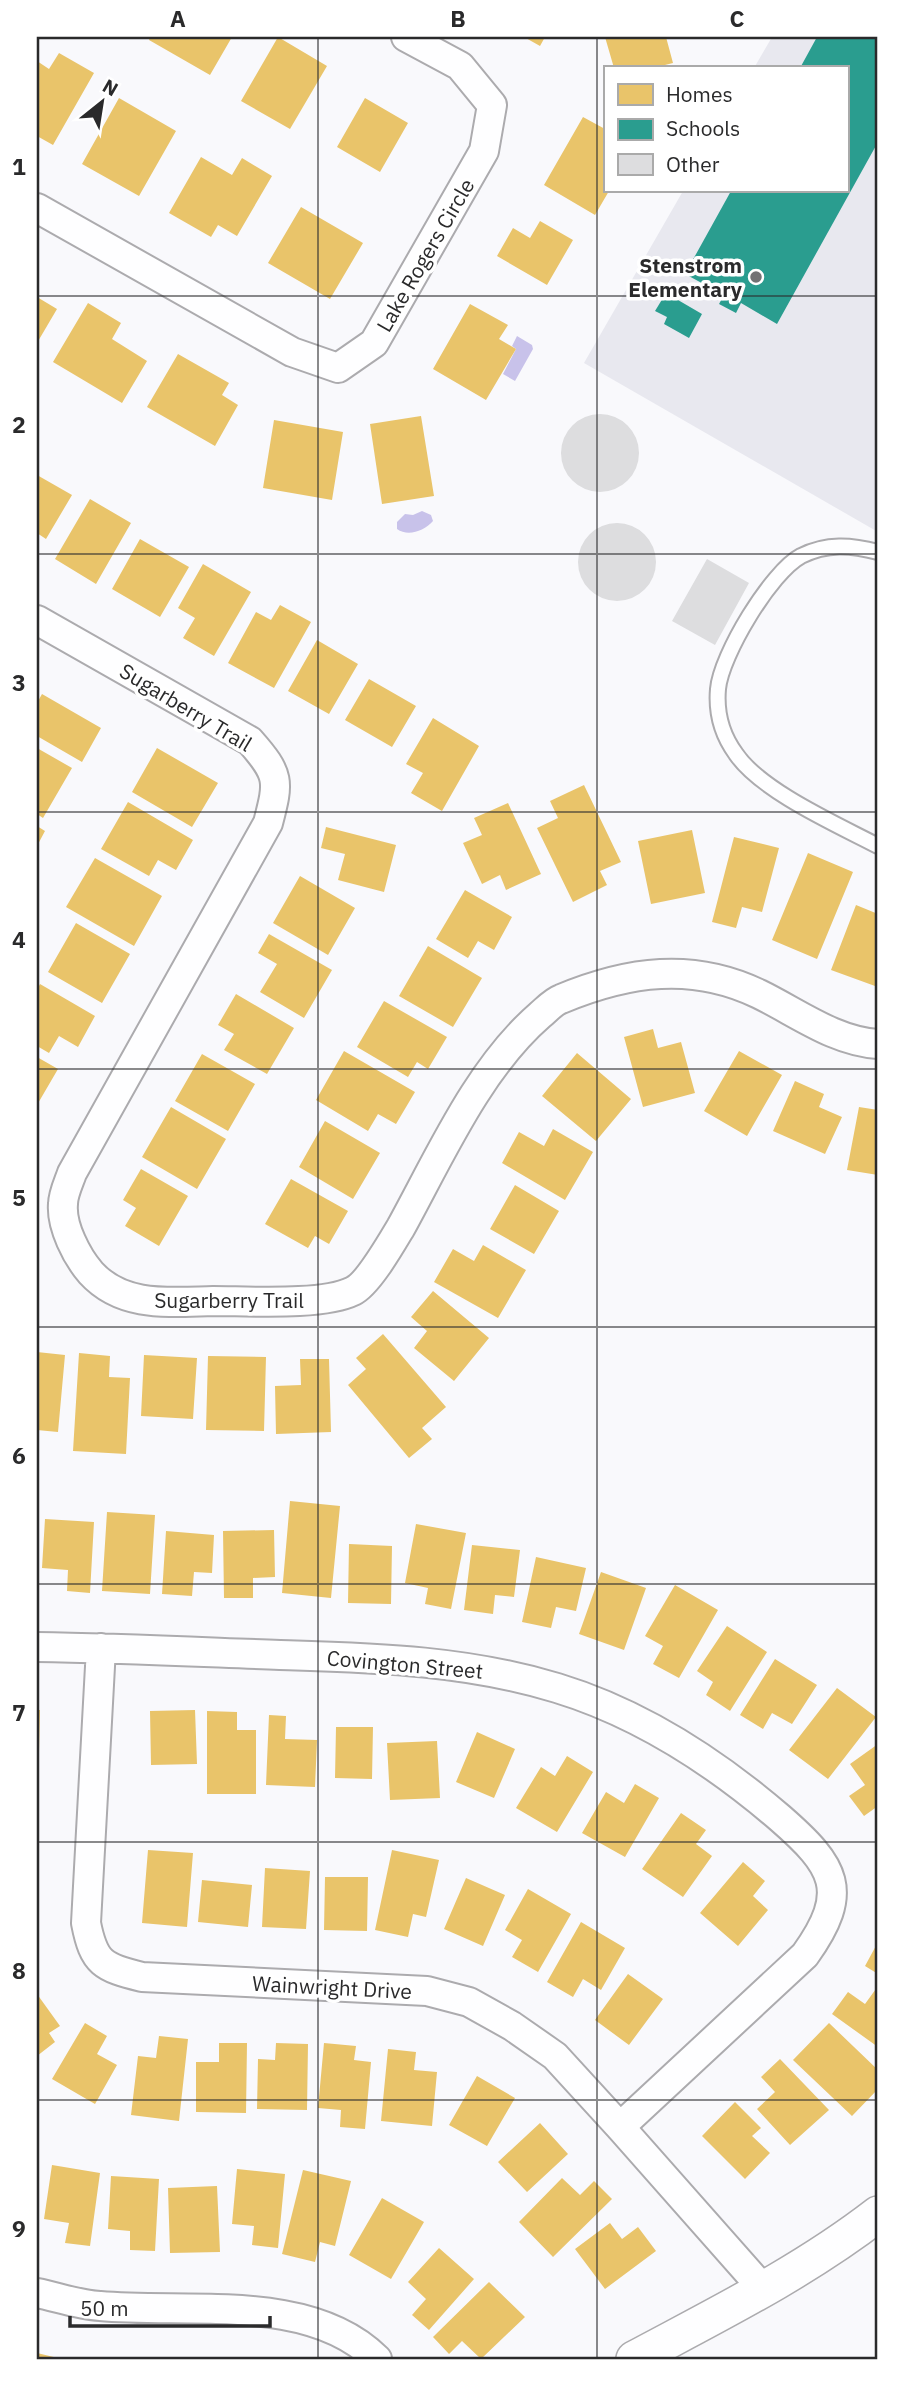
<svg xmlns="http://www.w3.org/2000/svg" width="915" height="2396" font-family="'IBM Plex Sans',sans-serif">
<style>
.built{fill:#e8e8ef}
.water{fill:#c8c2ea}
.homes{fill:#e9c46a}
.schools{fill:#2a9d8f}
.building{fill:#dddddf}
.lines{fill:none;stroke-linecap:round;stroke-linejoin:round}
.service-casing{stroke:#acabae;stroke-width:18}
.minor-casing{stroke:#acabae;stroke-width:32}
.tertiary-casing{stroke:#acabae;stroke-width:38}
.service{stroke:#fefeff;stroke-width:14}
.minor{stroke:#fefeff;stroke-width:28}
.tertiary{stroke:#fefeff;stroke-width:35}
.grid{fill:none;stroke:#2a2a2b;stroke-width:2;stroke-opacity:0.55}
.poi-dot{fill:#727274;stroke:#fff;stroke-width:2.5}
.labels{text-anchor:middle;dominant-baseline:central;stroke-width:7;stroke-linejoin:round;paint-order:stroke}
.street-label{font-size:21px;fill:#2a2a2b;stroke:#fff}
.poi-label{font-size:21px;font-weight:bold;fill:#2a2a2b;stroke:#fff;text-anchor:end}
.neatline{fill:none;stroke:#2a2a2b;stroke-width:2.5}
.grid-label{font-size:23px;text-anchor:middle;font-weight:bold;fill:#2a2a2b}
</style>
<rect width="100%" height="100%" fill="#f9f9fc"/>
<path class="built" d="M772,37H878V532L584,363L683,191H847V68H754Z"/>
<path class="water" d="M517,336L532,345L533,349L515,381L503,374L516,349L512,346Z
M422,511L431,515L433,521C424,531 408,537 397,529V522L405,514L413,515Z"/>
<path class="homes" d="M150,37H232L210,75L149,40Z
M278,37L327,66L290,129L241,101Z
M524,37H545L540,46Z
M605,37H666L673,63L653,68H614Z
M59,53L94,73L53,145L37,136V61L49,69Z
M119,98L176,131L139,196L82,164Z
M365,98L408,123L380,172L337,147Z
M583,117L605,129V191H609L595,215L544,185Z
M201,157L232,175L242,158L272,176L237,236L218,225L211,237L169,213Z
M301,207L363,243L330,299L268,263Z
M540,221L573,240L547,285L497,256L513,228L530,238Z
M37,297L57,309L37,343Z
M88,303L121,323L112,339L147,361L122,403L53,362Z
M470,304L508,325L499,339L516,349L486,400L433,369Z
M178,354L229,383L222,395L238,405L215,446L147,407Z
M421,416L434,496L382,504L370,424Z
M274,420L343,432L332,500L263,488Z
M37,475L72,495L46,539L37,533Z
M90,499L131,523L96,584L55,559Z
M140,539L189,567L160,617L112,589Z
M203,564L251,592L214,656L183,638L195,618L178,608Z
M280,605L311,622L274,688L228,663L256,612L271,620Z
M317,640L358,664L329,714L288,691Z
M369,679L416,706L392,747L345,720Z
M42,694L101,728L82,762L37,736V703Z
M433,718L479,746L442,811L411,793L423,773L406,764Z
M37,748L72,768L43,818L37,814Z
M157,748L218,783L192,827L132,792Z
M584,785L621,862L600,871L607,885L573,902L537,828L558,818L550,801Z
M128,802L193,840L176,870L158,860L149,876L101,849Z
M508,803L541,874L506,890L500,875L482,884L463,843L482,835L474,818Z
M37,826L45,831L37,846Z
M326,827L396,845L384,892L338,880L345,854L321,848Z
M692,830L705,893L651,904L638,841Z
M734,837L779,848L762,912L742,907L736,928L712,922Z
M808,853L853,872L817,959L772,940Z
M95,858L162,896L134,946L66,907Z
M300,876L355,908L328,955L273,923Z
M465,890L512,917L494,950L478,941L468,958L436,939Z
M856,905L878,914V977L875,986L831,970Z
M76,923L130,954L102,1003L48,972Z
M269,934L332,970L304,1018L260,992L277,964L258,953Z
M428,946L482,978L453,1027L399,996Z
M40,984L95,1016L78,1047L59,1036L49,1053L37,1046V990Z
M236,994L294,1028L267,1074L224,1050L234,1034L218,1025Z
M384,1001L447,1037L428,1069L417,1062L408,1077L357,1047Z
M653,1029L658,1048L681,1042L695,1093L643,1107L624,1037Z
M344,1051L415,1092L396,1124L378,1114L368,1131L316,1100Z
M739,1051L782,1075L747,1136L704,1111Z
M577,1053L631,1099L596,1141L542,1096Z
M202,1054L255,1084L228,1131L175,1101Z
M37,1057L58,1069L37,1105Z
M795,1081L824,1094L819,1107L842,1117L825,1154L773,1131Z
M171,1107L226,1139L197,1189L142,1157Z
M859,1107L878,1110V1175L847,1170Z
M325,1121L380,1153L353,1199L299,1167Z
M553,1129L593,1152L565,1200L502,1163L519,1132L544,1146Z
M141,1169L188,1196L159,1246L125,1226L136,1208L123,1200Z
M291,1179L348,1211L329,1244L315,1236L308,1248L265,1224Z
M515,1185L559,1211L534,1254L490,1229Z
M483,1245L526,1270L498,1318L434,1282L453,1249L474,1261Z
M433,1291L489,1338L454,1381L414,1348L427,1331L411,1317Z
M383,1334L446,1407L422,1428L432,1439L409,1458L348,1385L366,1369L356,1358Z
M37,1352L65,1355L58,1432L37,1430Z
M79,1353L110,1356L109,1377L130,1378L126,1454L73,1451Z
M144,1355L197,1358L193,1419L141,1416Z
M208,1356L266,1357L264,1431L206,1430Z
M300,1359H329L331,1432L276,1434L275,1386L301,1385Z
M290,1501L340,1506L331,1598L282,1593Z
M107,1512L155,1515L150,1594L102,1591Z
M45,1519L94,1522L90,1593L67,1591L68,1570L42,1568Z
M416,1524L466,1533L451,1609L425,1604L428,1588L405,1583Z
M274,1530L275,1577L253,1578V1598H224L223,1531Z
M166,1531L214,1535L212,1573L194,1572L192,1596L162,1594Z
M349,1544L392,1546L391,1604L348,1603Z
M472,1545L520,1550L514,1597L495,1595L493,1614L464,1610Z
M536,1557L586,1568L576,1611L556,1607L551,1628L522,1622Z
M601,1572L646,1588L624,1650L579,1634Z
M675,1585L718,1610L679,1678L653,1664L663,1646L645,1636Z
M727,1626L767,1652L730,1711L706,1695L713,1682L697,1671Z
M775,1659L817,1685L792,1724L772,1713L763,1729L740,1715Z
M837,1688L876,1717L828,1779L789,1750Z
M37,1710H40L39,1752H37Z
M195,1710L197,1764L151,1765L150,1711Z
M207,1711L237,1712V1730H256V1794H207Z
M269,1715L286,1716L285,1739L317,1740L315,1787L266,1785Z
M336,1727H373L372,1779L335,1778Z
M477,1732L515,1749L494,1798L456,1782Z
M437,1741L440,1798L390,1800L387,1743Z
M878,1744V1806L864,1816L849,1796L865,1785L850,1764Z
M567,1756L593,1772L557,1832L516,1808L541,1767L555,1776Z
M635,1784L659,1798L625,1857L582,1833L606,1792L624,1803Z
M681,1813L706,1830L696,1844L712,1856L683,1897L642,1869Z
M148,1850L193,1853L187,1927L142,1923Z
M392,1850L439,1860L426,1917L413,1914L408,1937L375,1930Z
M743,1862L765,1881L753,1896L768,1910L738,1946L700,1913Z
M265,1868L310,1871L306,1929L262,1927Z
M325,1877H368L367,1931L324,1930Z
M466,1878L505,1895L483,1946L444,1929Z
M202,1880L252,1885L248,1927L198,1922Z
M528,1889L571,1914L538,1972L512,1957L522,1940L505,1930Z
M581,1922L625,1948L601,1990L583,1979L573,1997L547,1982Z
M878,1942V1974L865,1966Z
M628,1974L663,1999L629,2045L595,2020Z
M878,1986V2047L832,2014L848,1992L865,2004Z
M37,1994L60,2026L49,2033L55,2042L37,2056Z
M85,2023L107,2036L97,2054L117,2065L95,2104L52,2079Z
M829,2023L878,2070V2089L852,2116L793,2060Z
M159,2036L188,2039L179,2121L131,2115L138,2056L156,2058Z
M219,2043H247L246,2113L196,2112V2062H219Z
M276,2043L308,2044L307,2110L257,2109L258,2059L275,2060Z
M324,2043L356,2046L354,2060L371,2062L365,2129L340,2127L341,2110L318,2108Z
M388,2049L416,2052L414,2070L437,2072L432,2126L381,2121Z
M780,2059L829,2110L790,2145L757,2109L775,2092L761,2077Z
M477,2076L515,2098L487,2146L449,2125Z
M735,2102L761,2128L752,2136L770,2153L745,2179L702,2136Z
M540,2123L568,2154L527,2192L498,2162Z
M52,2165L100,2173L90,2246L65,2243L69,2223L44,2219Z
M237,2169L285,2174L278,2248L252,2245L254,2226L232,2224Z
M303,2170L351,2181L335,2246L320,2242L315,2262L282,2254Z
M111,2176L159,2179L155,2251L130,2250V2231L108,2229Z
M562,2178L580,2195L594,2181L612,2199L553,2257L519,2222Z
M217,2186L220,2252L170,2253L168,2188Z
M382,2198L424,2222L391,2279L349,2255Z
M610,2223L622,2239L638,2227L656,2251L605,2289L575,2249Z
M439,2248L474,2279L429,2330L412,2315L426,2299L408,2282Z
M489,2282L525,2317L481,2359L462,2341L449,2354L433,2337Z
M37,2353L58,2358V2359H37Z"/>
<path class="schools" d="M817,37H878V142L777,324L741,303L736,313L719,304L724,295L685,274L731,191H847V68H800Z
M666,293L702,314L689,338L664,324L667,317L655,311Z"/>
<path class="building" d="M561 453a39 39 0 1 1 78 0a39 39 0 1 1-78 0Z
M578 562a39 39 0 1 1 78 0a39 39 0 1 1-78 0Z
M707,559L749,583L715,645L672,621Z"/>
<g class="lines">
<defs>
<path id="service" d="M878,552C851,545 827,543 801,556C771,572 721,655 718,689C716,712 722,735 736,754C761,791 838,825 878,846"/>
<path id="minor" d="M37,208L292,352L338,368L374,343L484,151L492,105L460,66L406,37
M37,620L250,741C280,775 279,781 268,823L72,1173C69,1182 63,1194 63,1204C61,1226 77,1257 91,1273C123,1308 170,1302 213,1301C248,1301 323,1306 353,1291C368,1284 392,1242 401,1227C440,1156 478,1069 540,1015C546,1010 553,1002 561,999C628,971 693,962 759,994C798,1013 834,1041 878,1044
M37,1647C118,1648 199,1652 280,1655C375,1658 465,1660 557,1688C639,1713 716,1763 780,1818C835,1866 851,1891 805,1955L620,2127
M101,1648L86,1923C94,1964 103,1967 142,1977L427,1991L469,2002L512,2026L555,2056L620,2127L764,2290
M37,2293C57,2297 79,2305 100,2306C186,2314 310,2292 377,2359"/>
<path id="tertiary" d="M634,2359C718,2314 803,2272 878,2214"/>
</defs>
<use href="#service" class="service-casing"/>
<use href="#minor" class="minor-casing"/>
<use href="#tertiary" class="tertiary-casing"/>
<use href="#service" class="service"/>
<use href="#minor" class="minor"/>
<use href="#tertiary" class="tertiary"/>
</g>
<path class="grid" d="M318,37V2359M597,37V2359M37,296H878M37,554H878M37,812H878M37,1069H878M37,1327H878M37,1584H878M37,1842H878M37,2100H878"/>
<circle class="poi-dot" cx="756" cy="277" r="7"/>
<g class="labels">
<g class="street-label">
<text transform="translate(425 255) rotate(-60)">Lake Rogers Circle</text>
<text transform="translate(186 707) rotate(31)">Sugarberry Trail</text>
<text x="229" y="1300">Sugarberry Trail</text>
<text transform="translate(405 1664) rotate(5)">Covington Street</text>
<text transform="translate(332 1987) rotate(3)">Wainwright Drive</text>
</g>
<g class="poi-label">
<text x="742" y="265">Stenstrom<tspan x="742" dy="24">Elementary</tspan></text>
</g>
</g>
<rect width="915" height="2396" fill="none" stroke="#ffffff" stroke-width="77"/>
<rect x="604" y="66" width="245" height="126" fill="#ffffff" stroke="#aaaaaa" stroke-width="2"/>
<rect x="618" y="84" width="35" height="21" fill="#e9c46a" stroke="#aaaaaa" stroke-width="2"/>
<text x="666" y="102" font-size="21" fill="#2a2a2b">Homes</text>
<rect x="618" y="119" width="35" height="21" fill="#2a9d8f" stroke="#aaaaaa" stroke-width="2"/>
<text x="666" y="136" font-size="21" fill="#2a2a2b">Schools</text>
<rect x="618" y="154" width="35" height="21" fill="#dddddf" stroke="#aaaaaa" stroke-width="2"/>
<text x="666" y="172" font-size="21" fill="#2a2a2b">Other</text>
<g transform="translate(102 102) rotate(30)" stroke="#ffffff" stroke-width="5" paint-order="stroke">
<path d="M0-5L12 26L0 18L-12 26Z" fill="#2a2a2b"/>
<text y="-10" font-size="19" font-weight="bold" text-anchor="middle" fill="#2a2a2b">N</text>
</g>
<path d="M70 2316v10h200v-10" fill="none" stroke="#2a2a2b" stroke-width="3.5"/>
<text x="80" y="2316" font-size="21" fill="#2a2a2b" stroke="#ffffff" stroke-width="5" paint-order="stroke">50 m</text>
<rect x="38" y="38" width="838" height="2320" class="neatline"/>
<g class="grid-label">
<text x="178" y="27">A</text>
<text x="458" y="27">B</text>
<text x="737" y="27">C</text>
<text x="19" y="175">1</text>
<text x="19" y="433">2</text>
<text x="19" y="691">3</text>
<text x="19" y="948">4</text>
<text x="19" y="1206">5</text>
<text x="19" y="1464">6</text>
<text x="19" y="1721">7</text>
<text x="19" y="1979">8</text>
<text x="19" y="2237">9</text>
</g>
</svg>
